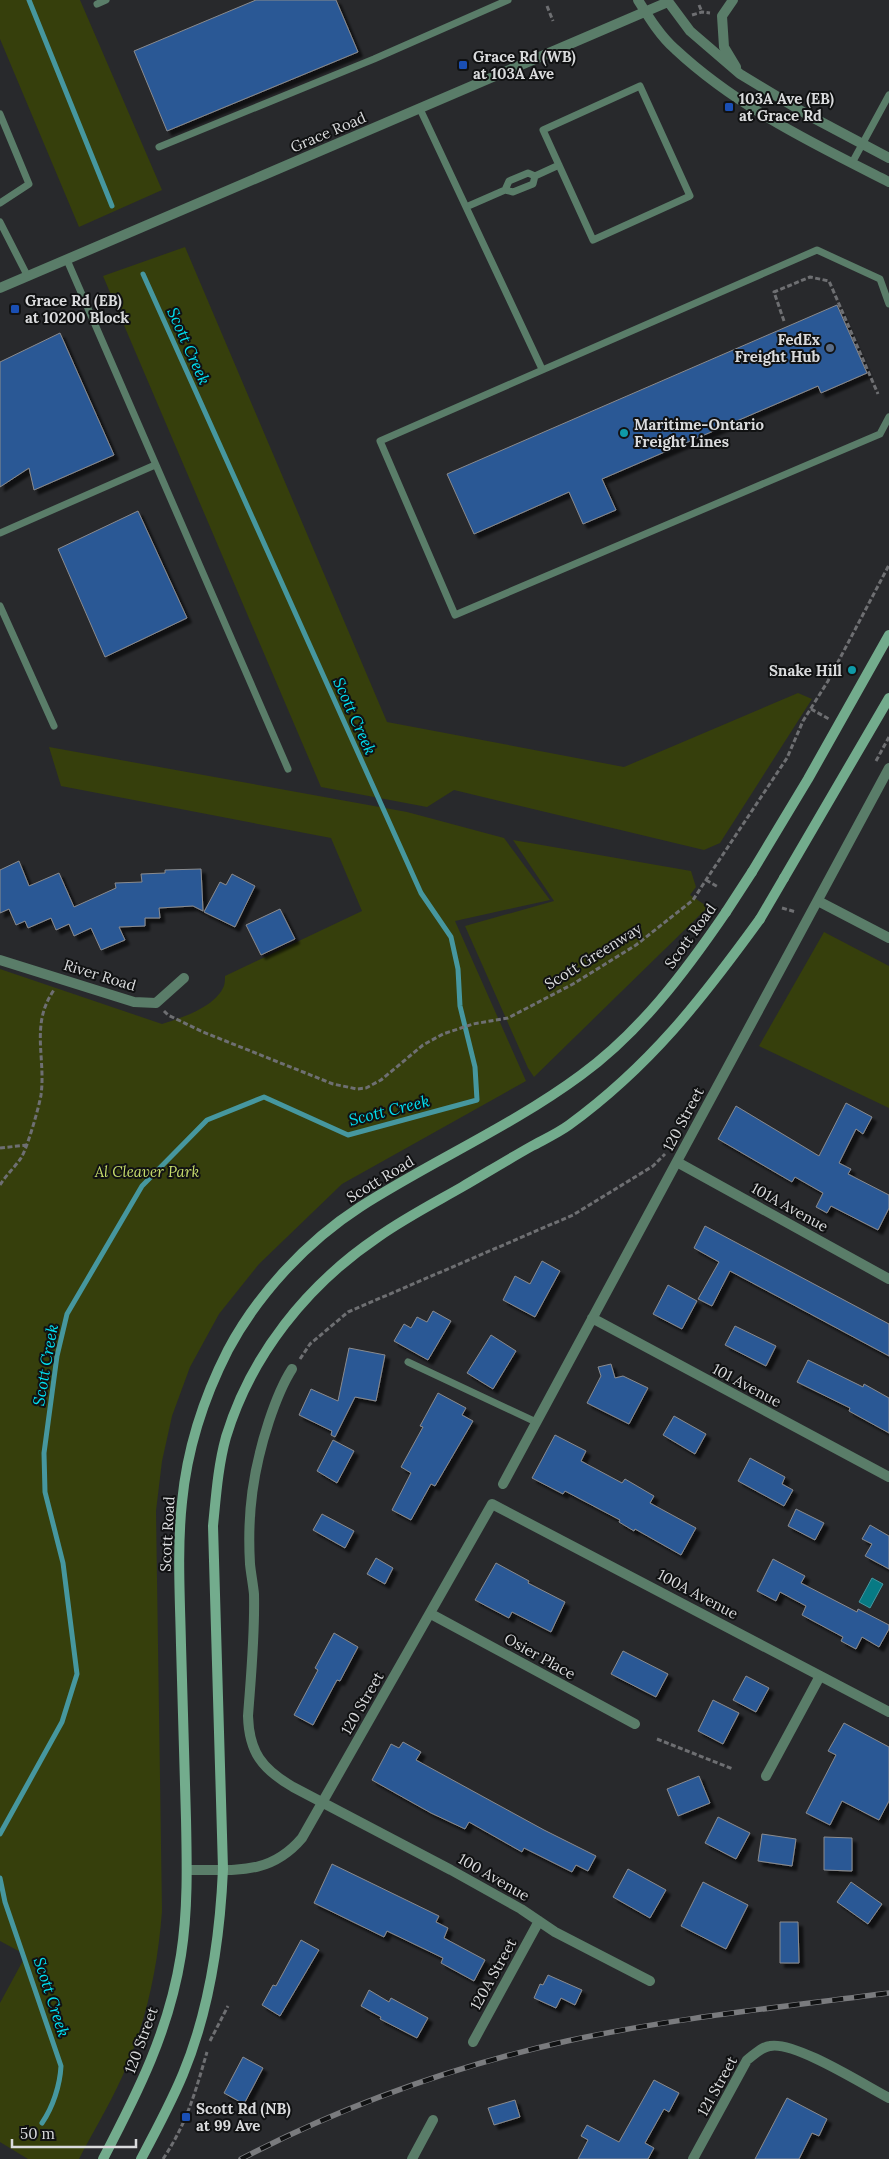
<svg xmlns="http://www.w3.org/2000/svg" width="889" height="2159" font-family="Lora,serif">
<style>
.green{fill:#363f0c}
.water{fill:#077a84;stroke:#46979f}
.lines{fill:none;stroke-linecap:round;stroke-linejoin:round}
.stream{stroke:#46979f;stroke-width:5}
.building{fill:#2b5895;stroke:#8a8b8e;filter:url(#shadow)}
.path{stroke:#6e6f72;stroke-width:3;stroke-dasharray:5 2.5;stroke-linecap:butt}
.service{stroke:#5a7d69;stroke-width:7}
.minor{stroke:#5a7d69;stroke-width:10}
.tertiary{stroke:#5a7d69;stroke-width:10}
.secondary{stroke:#73ac8d;stroke-width:10}
.rail-casing{stroke:#7a7b7e;stroke-width:5.5}
.rail{stroke:#111213;stroke-width:4;stroke-dasharray:11;stroke-linecap:butt}
.secondary-bridge{stroke:#73ac8d;stroke-width:10}
.transit-dot{fill:#1a4fb4;stroke:#111213;stroke-width:2}
.service-dot{fill:#5c6f8a;stroke:#111213;stroke-width:2}
.culture-dot{fill:#0f9aa8;stroke:#111213;stroke-width:2}
.labels{text-anchor:middle;dominant-baseline:central;stroke-width:4;stroke-linejoin:round;paint-order:stroke}
.poi-label{font-size:15px;font-weight:bold;fill:#dadbdd;stroke:#111213;text-anchor:start}
.street-label{font-size:15px;fill:#dadbdd;stroke:#111213}
.park-label{font-size:15px;font-style:italic;fill:#c7dd6c;stroke:#111213}
.water-label{font-size:16px;font-style:italic;fill:#00e0f2;stroke:#111213}
</style>
<defs>
<filter id="shadow"><feDropShadow dx="4.5" dy="4.5" stdDeviation="1" flood-color="#0009"/></filter>
</defs>
<rect width="100%" height="100%" fill="#28292c"/>
<path class="green" d="M0,0H80L162,190L79,227L0,39Z
M185,247L387,722L624,767L798,693L812,699L720,843L704,850L454,790L427,807L321,787L103,276Z
M49,747L407,812L504,838L550,900L455,921L526,1081L342,1184L259,1264L219,1314L190,1367L172,1416L162,1461L156,1511L162,1911C158,1964 148,2014 128,2063C115,2096 95,2128 79,2159H28L0,2142V2003L26,1955L0,1941V969L162,1024C181,1018 213,1008 223,988C225,985 225,979 225,976L362,911L331,838L61,786Z
M513,840L691,871L696,887L690,895L708,907L534,1077L528,1068L465,926L554,901Z
M824,932L889,966V1108L759,1046Z"/>
<path class="water" d="M872,1578L883,1584L870,1608L859,1602Z"/>
<g class="lines">
<path class="stream" d="M29,0L112,206
M0,1834L62,1722L77,1674L63,1563L45,1492L44,1453L57,1356L67,1314L142,1186L207,1120L264,1097L348,1135L477,1100L475,1067L460,1006L458,969L451,937L421,893L143,274
M0,1878L5,1902L61,2066C60,2085 53,2107 42,2123"/>
</g>
<path class="building" d="M256,0H336L358,52L167,131L134,51Z
M837,305L867,373L821,393L818,386L602,479L616,510L583,524L569,492L474,534L447,474Z
M60,333L114,455L34,490L29,468L0,487V362Z
M138,511L187,618L105,657L58,549Z
M19,861L29,886L59,873L74,907L116,888L115,883L142,882L141,874L165,873V870L201,869L203,911L193,906L159,908L160,918H145V926L119,927L125,940L101,950L91,928L74,936L69,924L56,930L51,918L28,928L25,921L16,925L9,909L0,913V870Z
M232,874L255,886L235,927L204,912L220,882L226,885Z
M280,909L295,939L261,955L246,925Z
M846,1103L872,1117L863,1134L856,1129L839,1163L851,1169L848,1174L889,1195V1208L878,1230L831,1206L827,1213L816,1207L823,1193L795,1177L792,1182L718,1139L736,1106L819,1156Z
M705,1226L889,1324V1356L730,1271L712,1306L698,1299L719,1262L694,1248Z
M542,1261L560,1271L535,1317L503,1300L515,1276L530,1284Z
M668,1285L697,1301L682,1329L653,1314Z
M433,1311L451,1321L428,1360L394,1341L404,1324L411,1328L417,1317L427,1322Z
M735,1326L776,1346L766,1366L725,1345Z
M491,1335L516,1351L493,1389L467,1373Z
M349,1348L385,1355L376,1401L355,1397L335,1437L331,1435L332,1431L299,1415L311,1389L338,1401Z
M808,1360L863,1387L864,1384L889,1398V1433L849,1411L850,1408L797,1382Z
M611,1364L615,1378L623,1376L648,1388L629,1424L587,1403L601,1376L598,1367Z
M438,1393L466,1408L462,1415L473,1421L435,1486L431,1484L411,1520L392,1510L411,1473L401,1467L423,1427L420,1426Z
M674,1416L706,1434L695,1454L663,1435Z
M555,1435L586,1451L581,1461L622,1483L625,1479L654,1496L650,1503L696,1528L681,1555L635,1529L634,1531L619,1522L620,1520L565,1491L563,1494L532,1478Z
M333,1440L354,1451L337,1483L317,1471Z
M750,1458L785,1477L782,1484L793,1490L784,1506L738,1481Z
M796,1509L824,1523L815,1540L788,1526Z
M322,1514L354,1531L345,1548L313,1530Z
M870,1525L889,1536V1569L865,1556L872,1544L862,1539Z
M376,1558L393,1568L385,1584L367,1574Z
M773,1559L805,1576L801,1583L857,1612L858,1609L889,1625V1629L879,1647L862,1637L856,1649L841,1641L843,1637L802,1615L806,1606L780,1592L776,1601L757,1591Z
M496,1563L529,1581L528,1583L565,1602L551,1632L512,1612L509,1618L475,1600Z
M334,1633L358,1647L340,1681L337,1680L313,1725L294,1715L318,1670L315,1668Z
M623,1651L668,1674L656,1697L611,1674Z
M746,1676L769,1688L756,1712L733,1700Z
M713,1700L739,1713L723,1744L698,1731Z
M844,1723L889,1747V1801L879,1820L842,1801L830,1825L806,1813L836,1755L828,1751Z
M403,1742L421,1752L416,1760L544,1830L596,1856L588,1871L576,1865L572,1872L524,1848L522,1852L469,1822L465,1829L431,1813L372,1780L391,1744L399,1748Z
M699,1776L710,1803L678,1816L667,1789Z
M718,1817L750,1833L736,1859L705,1843Z
M762,1834L796,1839L792,1866L758,1861Z
M824,1837L852,1838V1871L824,1870Z
M332,1864L439,1916L436,1922L448,1928L444,1938L485,1960L474,1981L441,1963L443,1958L387,1931L384,1937L314,1903Z
M628,1869L666,1890L650,1918L613,1897Z
M703,1882L748,1905L726,1949L681,1926Z
M851,1882L882,1904L868,1924L837,1902Z
M780,1922H798L799,1963H780Z
M301,1940L319,1950L280,2016L262,2005L273,1985L276,1986Z
M548,1975L582,1990L575,2005L561,1998L556,2008L534,1998L540,1984L543,1985Z
M369,1990L389,2002L391,1998L428,2018L417,2038L380,2019L381,2017L361,2006Z
M243,2057L263,2068L244,2104L224,2093Z
M654,2080L679,2093L669,2112L664,2109L645,2143L654,2148L648,2159H578L588,2140L581,2136L587,2125L619,2142Z
M787,2098L827,2119L819,2136L812,2133L799,2159H755Z
M515,2100L520,2117L494,2125L488,2108Z"/>
<g class="lines">
<path class="path" d="M699,5L702,12
M547,6L553,21
M692,15L702,12L710,13
M784,321L774,292L810,277L829,281L878,394
M811,709L829,719
M876,761L889,737
M706,880L718,887
M782,908L796,912
M164,1011L168,1015L203,1032L333,1084L357,1089L366,1088L381,1080L423,1045L443,1034L473,1024L508,1018L573,984L636,945L693,900L706,880L787,758L803,721L828,681L889,565
M0,1148L27,1145
M0,1185C6,1175 15,1167 21,1158C27,1149 39,1107 41,1095C46,1058 30,1024 54,990
M300,1359L310,1344L348,1312L573,1215L653,1166L665,1154
M657,1739L733,1769
M210,2041L228,2006
M163,2159C187,2123 195,2093 207,2052"/>
<path class="service" d="M97,4L106,0
M640,86L690,196L593,240L543,130Z
M420,109L542,369
M0,114L29,184L0,203
M159,147L374,59L508,0
M852,163L889,95
M535,176L559,165
M466,207L505,190L513,192L533,184L535,176L528,173L509,181L505,190
M0,222L28,277
M67,260L288,769
M889,304L880,279L817,250L380,441L455,615L880,434L889,417
M0,533L155,465
M0,606L54,726
M408,1362L536,1422"/>
<path class="minor" d="M818,901L889,938
M0,960L134,1002L156,1003L184,978
M677,1162L889,1279
M592,1318L889,1477
M292,1369C281,1386 275,1403 269,1421C253,1470 247,1513 250,1564C251,1574 253,1584 254,1594C255,1635 251,1675 248,1716C249,1752 262,1769 293,1787L451,1870L521,1909L555,1932L650,1981
M503,1484L889,768
M431,1614L635,1724
M766,1776L820,1676
M187,1870C233,1869 269,1877 302,1838L492,1504L889,1712
M473,2042L539,1921
M412,2159L433,2120
M693,2159L747,2060C754,2055 761,2047 770,2046C795,2041 864,2085 889,2098"/>
<path class="tertiary" d="M638,0C648,16 660,36 675,49C737,107 814,144 889,182
M667,0L690,31L740,74L808,115L889,158
M733,0L722,16L724,47L736,67
M0,288L668,2"/>
<path class="secondary" d="M752,872L808,779L889,635
M784,878L889,698
M103,2159C138,2092 169,2031 181,1955C188,1911 187,1864 186,1819C184,1761 183,1703 181,1645C180,1598 177,1549 182,1502C187,1450 204,1397 228,1350C258,1294 306,1242 360,1207C432,1161 512,1126 581,1075C640,1032 685,972 726,912
M141,2159C156,2131 171,2103 183,2074C210,2009 220,1938 223,1869L213,1526C216,1496 218,1466 226,1437C251,1355 307,1285 378,1237C405,1218 434,1203 462,1187C486,1173 509,1159 532,1146C545,1139 558,1133 569,1125C650,1066 702,999 760,919"/>
<defs>
<path id="rail" d="M241,2159C343,2106 455,2066 567,2041C673,2018 782,2007 889,1993"/>
</defs>
<use href="#rail" class="rail-casing"/>
<use href="#rail" class="rail"/>
<path class="secondary-bridge" d="M726,912L752,872
M760,919L784,878"/>
</g>
<g class="transit-dot">
<rect x="458" y="60" width="10" height="10" rx="2.5"/>
<rect x="724" y="102" width="10" height="10" rx="2.5"/>
<rect x="10" y="304" width="10" height="10" rx="2.5"/>
<rect x="181" y="2112" width="10" height="10" rx="2.5"/>
</g>
<circle class="service-dot" cx="830" cy="348" r="5"/>
<g class="culture-dot">
<circle cx="624" cy="433" r="5"/>
<circle cx="852" cy="670" r="5"/>
</g>
<g class="labels">
<g class="poi-label">
<text x="473" y="56">Grace Rd (WB)<tspan x="473" dy="17">at 103A Ave</tspan></text>
<text x="739" y="98">103A Ave (EB)<tspan x="739" dy="17">at Grace Rd</tspan></text>
<text x="25" y="300">Grace Rd (EB)<tspan x="25" dy="17">at 10200 Block</tspan></text>
<text x="820" y="339" text-anchor="end">FedEx<tspan x="820" dy="17">Freight Hub</tspan></text>
<text x="634" y="424">Maritime-Ontario<tspan x="634" dy="17">Freight Lines</tspan></text>
<text x="842" y="670" text-anchor="end">Snake Hill</text>
<text x="196" y="2108">Scott Rd (NB)<tspan x="196" dy="17">at 99 Ave</tspan></text>
</g>
<g class="street-label">
<text transform="translate(328 132) rotate(-23)">Grace Road</text>
<text transform="translate(690 936) rotate(-54)">Scott Road</text>
<text transform="translate(593 956) rotate(-32)">Scott Greenway</text>
<text transform="translate(100 975) rotate(17)">River Road</text>
<text transform="translate(683 1119) rotate(-62)">120 Street</text>
<text transform="translate(380 1179) rotate(-31)">Scott Road</text>
<text transform="translate(790 1207) rotate(29)">101A Avenue</text>
<text transform="translate(747 1385) rotate(28)">101 Avenue</text>
<text transform="translate(167 1534) rotate(-87)">Scott Road</text>
<text transform="translate(698 1594) rotate(28)">100A Avenue</text>
<text transform="translate(540 1656) rotate(29)">Osier Place</text>
<text transform="translate(362 1703) rotate(-60)">120 Street</text>
<text transform="translate(494 1877) rotate(30)">100 Avenue</text>
<text transform="translate(493 1974) rotate(-61)">120A Street</text>
<text transform="translate(141 2040) rotate(-70)">120 Street</text>
<text transform="translate(717 2086) rotate(-61)">121 Street</text>
</g>
<g class="park-label">
<text x="147" y="1171">Al Cleaver Park</text>
</g>
<g class="water-label">
<text transform="translate(189 346) rotate(66)">Scott Creek</text>
<text transform="translate(355 716) rotate(66)">Scott Creek</text>
<text transform="translate(389 1110) rotate(-14)">Scott Creek</text>
<text transform="translate(45 1365) rotate(-80)">Scott Creek</text>
<text transform="translate(52 1997) rotate(72)">Scott Creek</text>
</g>
</g>
<path d="M12 2139v8h124v-8" fill="none" stroke="#dadbdd" stroke-width="2.5"/>
<text x="20" y="2139" font-size="15" fill="#dadbdd" stroke="#111213" stroke-width="4" paint-order="stroke">50 m</text>
</svg>
